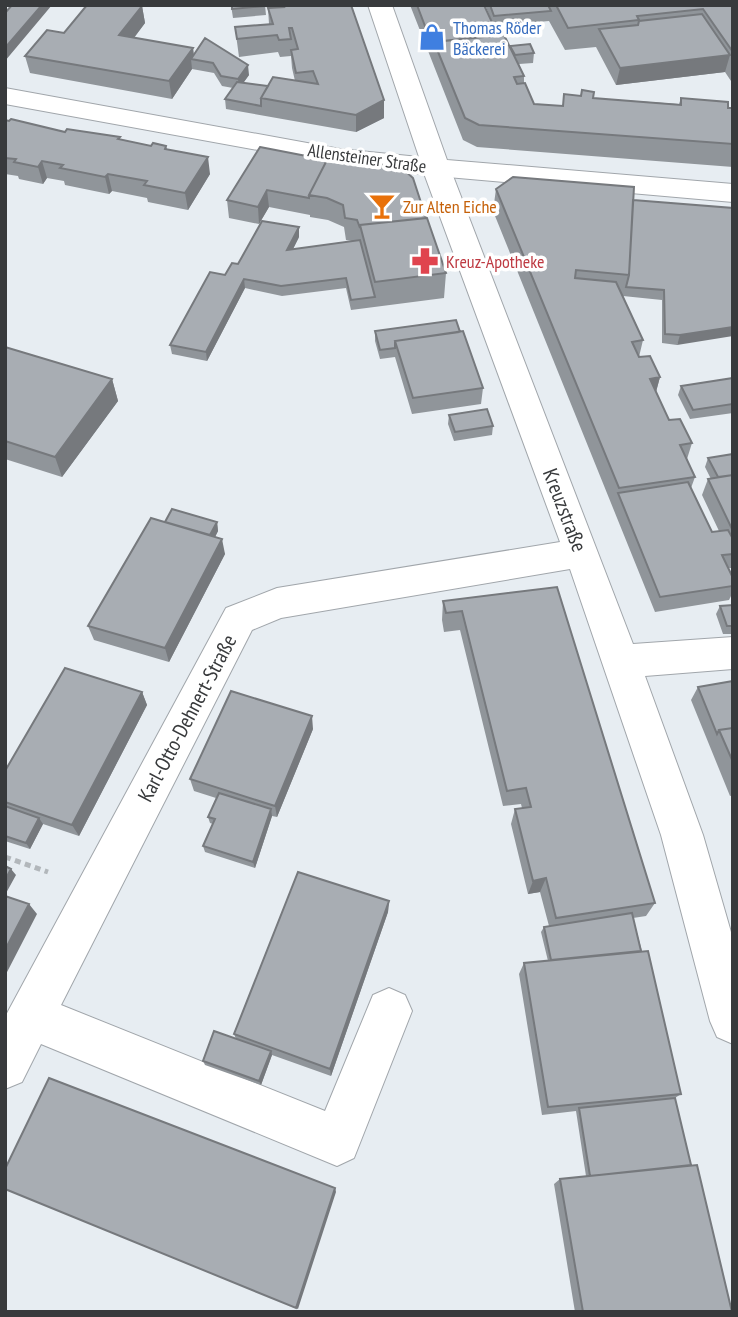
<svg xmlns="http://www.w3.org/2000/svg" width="738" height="1317" font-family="'PT Sans Narrow',sans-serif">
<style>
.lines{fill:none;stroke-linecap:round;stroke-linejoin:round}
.minor-casing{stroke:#a1a6ab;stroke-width:2}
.tertiary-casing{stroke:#a1a6ab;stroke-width:2}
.path{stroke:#b2b7bb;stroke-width:5;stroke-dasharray:6 4.5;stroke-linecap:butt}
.minor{fill:#fff;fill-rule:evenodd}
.tertiary{fill:#fff;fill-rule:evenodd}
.wall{fill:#90959a}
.shaded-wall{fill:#76797d}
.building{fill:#a8adb3;stroke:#76797d;stroke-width:2}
.labels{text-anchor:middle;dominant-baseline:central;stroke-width:7;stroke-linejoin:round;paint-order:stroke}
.far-shop-label{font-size:18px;fill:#366cbe;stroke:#fff;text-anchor:start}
.far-street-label{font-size:18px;fill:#383a3c;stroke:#fff}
.far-food-label{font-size:18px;fill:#c56008;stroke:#fff;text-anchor:start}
.far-health-label{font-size:18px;fill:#be3a42;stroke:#fff;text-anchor:start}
.street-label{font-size:21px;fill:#383a3c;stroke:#fff}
</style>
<rect width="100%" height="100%" fill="#e7edf2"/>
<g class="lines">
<defs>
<path id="minor" d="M436,160L446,162L450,168L633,644L733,637V669L645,676L703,835L733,939V1044L717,1037L710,1021L661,835L570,569L281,618L252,630L61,1005L325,1111L373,995L389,988L405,995L412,1011L354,1158L337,1166L41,1044L22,1082L5,1089V1017L226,608L277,588L560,542L422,168L426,162Z"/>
<path id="tertiary" d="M368,5H392L447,160L733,184V202L436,176L340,165L5,104V88L340,149L419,157Z"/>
</defs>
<use href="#minor" class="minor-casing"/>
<use href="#tertiary" class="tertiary-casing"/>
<path class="path" d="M5,857L48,872"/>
<use href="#minor" class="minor"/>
<use href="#tertiary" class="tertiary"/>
</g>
<path class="wall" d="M231,5H265L266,15L233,18Z
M280,5H351L384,100V118L356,132L226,109L225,99L233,88L222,86L214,73L192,69L172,99L30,73L25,56L64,33L142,6L145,23L134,38L193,48L194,55L249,75L243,83L268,86L295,81L292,68L291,56L280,57L278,52L239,57L235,27L269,24L268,8L280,7Z
M410,5H484L496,31L495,36L510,46L534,53L533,63L519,64L524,76V83L534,104L562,106L593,98L679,104L681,98L733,108V167L477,147L463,140Z
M485,5H733V81H731L725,72L616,85L596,47L565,50L549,21L494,26Z
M5,120L65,132L121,140L151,146H166L167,149L210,174L188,210L148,202L147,198L112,191L109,194L65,185L64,181L47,178L43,184L19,179L18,176L5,174Z
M260,147L446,273L444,298L351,310L346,288L282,296L245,288L207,361L172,354L170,345L225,275L238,264L299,237L293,249L352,241L346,240L344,227L328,220L310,217V215L269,207L259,224L229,218L227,200Z
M496,189L733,208L677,345L662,343V300L623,296L643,340L639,357L660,377L656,392L669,420L692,443L687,459L695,477L691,488L712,532L719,531L702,495L708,479H711L705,467L708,458L733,454V566L732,568H728L733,578V592L729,600L655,612L493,211Z
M375,331L483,388L481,404L412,414L395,357L380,359L375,341Z
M5,347L112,379L118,401L62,477L5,459Z
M733,378V413L690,419L678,395L681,386Z
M449,415L493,426L492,435L454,441L448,424Z
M165,522H217L218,531L215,537L225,554L169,662L94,640L88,626Z
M557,587L655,903L646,916L633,918L681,1094L675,1098L691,1165L732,1312H575L554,1184L560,1179L586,1176L576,1111L542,1115L519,974L524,963L548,961L541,932L544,927L549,926L540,892L528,894L511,824L515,809L522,808L521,804L503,806L460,630L444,632L442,620L443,601Z
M733,605V634H723L716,614L720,606Z
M733,681V795L730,796L691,700L698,687Z
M142,692L147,705L79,836L43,824L30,849L5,841V771Z
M313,729L277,817L272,816L255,868L205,852L203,846L213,824L210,823L208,817L216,798L194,791L190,779Z
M389,901L388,912L331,1076L272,1055L261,1085L205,1065L203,1061L236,1039L234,1034Z"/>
<path class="shaded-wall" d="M42,5H52L5,61V48Z
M142,6L145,23L123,52L119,35Z
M496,31L494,48L487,32Z
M193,48L194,60L191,59L192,69L172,99L169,81Z
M730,55L725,72L616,85L620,68Z
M248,65L249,75L239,89L238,79Z
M384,100V118L356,132V115Z
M208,157L210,174L188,210L185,193Z
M42,161L47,178L43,184L38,167Z
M108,174L112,191L109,194L105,177Z
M267,190L269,207L259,224L258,207Z
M299,227V237L288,259L287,250Z
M244,279L245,288L207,361L206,352Z
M733,327V336L677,345L680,335Z
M660,377L654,399L650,379Z
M112,379L118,401L62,477L55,457Z
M217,522L218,531L209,549L207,541Z
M222,539L225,554L169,662L165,648Z
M142,692L147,705L79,836L72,825Z
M312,716L313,729L277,817L275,806Z
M271,809L272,816L255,868L253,862Z
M39,818L43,824L30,849L26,843Z
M11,869L16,875L5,895V880Z
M546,878L540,892L528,894L533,881Z
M389,901L388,912L331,1076L330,1069Z
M29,904L37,914L5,976V950Z
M271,1051L272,1055L261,1085L259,1081Z
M335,1188L336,1192L298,1309L296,1308Z"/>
<path class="building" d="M12,5H42L5,48V13Z
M87,5L142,6L119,35L193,48L169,81L25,56L47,30L64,33Z
M232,5H265V6L232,9Z
M283,5H351L384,100L356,115L261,98L273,77L318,84L313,71L296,73L291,50L298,49L292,28H289L291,39L279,40L277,35L237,39L235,27L273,24L268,8L284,7Z
M417,5H484L496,31L487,32L489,36L434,42L433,47Z
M490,5H548L551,11L494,16Z
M556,5H733V52L703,9L637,16L639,20L568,28Z
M702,14L730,55L620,68L599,29L638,25L639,21Z
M504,35L524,76L514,77L517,84L525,83L534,104L563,106L564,94L581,96L582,90L594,92L593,98L681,105V98L728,102V108H733V144L479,125L465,118L434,42Z
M205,38L248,65L238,79L221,76L213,63L191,59Z
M530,44L534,53L515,55L510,46Z
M237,82L268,86L261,98V106L225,99Z
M11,119L65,132L67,129L120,137L118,139L151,146L153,143L166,146L165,149L208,157L185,193L144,185L147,181L108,174L105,177L60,168L63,165L42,161L38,167L14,162L16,159L5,158V120L9,121Z
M260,147L327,160L309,195V198L267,190L258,207L227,200Z
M329,156L402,168L413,178L426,218L360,225V228L357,220L345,218L343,205L327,198L309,195Z
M513,177L634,187L629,275L576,270L575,278L616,282L643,340L632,342L639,357L650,356L660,377L650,379L669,420L680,419L692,443L680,445L695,477L619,488L496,189Z
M633,200L733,208V327L680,335L665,334L664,290L626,287L629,275Z
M427,218L446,273L375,282L360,225Z
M262,221L299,227L287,250L360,240L375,297L351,300L346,278L281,286L244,279L206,352L170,345L210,272L225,275L232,263L238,264Z
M456,320L460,332L395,341V348L380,350L375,331Z
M463,331L483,388L413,398L395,341Z
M5,347L112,379L55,457L5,441Z
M733,378V404L693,410L681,386Z
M487,409L493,426L455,432L449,415Z
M733,454V475L718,477L708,458Z
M733,475V531L708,479Z
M688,482L712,532L728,530L733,539V554L722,555L733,578V586L660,597L618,493Z
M172,509L217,522L210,535L165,522Z
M151,518L222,539L165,648L88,626Z
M557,587L655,903L556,918L546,878L533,881L515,809L531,807L526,788L507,791L462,611L446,613L443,601Z
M733,605V626H727L720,606Z
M65,668L142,692L72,825L5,802V771Z
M733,681V728L719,730L717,734L698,687Z
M231,691L312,716L275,806L190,779Z
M733,728V762L719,730Z
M219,793L271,809L253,862L203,846L215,819L208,817Z
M5,806L39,818L26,843L5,836Z
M5,866L11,869L5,880Z
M298,872L389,901L330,1069L234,1034Z
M5,896L29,904L5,950Z
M632,913L641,951L551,960L544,927Z
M648,951L681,1094L548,1107L524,963Z
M214,1031L271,1051L259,1081L203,1061Z
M49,1078L335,1188L296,1308L5,1189V1169Z
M675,1098L691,1165L590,1176L579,1108Z
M697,1165L732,1312H583L560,1179Z"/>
<defs>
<symbol id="shop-bare" viewBox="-9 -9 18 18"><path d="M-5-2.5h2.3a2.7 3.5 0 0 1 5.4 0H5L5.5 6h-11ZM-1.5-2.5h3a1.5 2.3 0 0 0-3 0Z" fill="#3f7fe0" stroke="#fff" stroke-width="2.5" paint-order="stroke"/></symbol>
<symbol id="bar-bare" viewBox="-9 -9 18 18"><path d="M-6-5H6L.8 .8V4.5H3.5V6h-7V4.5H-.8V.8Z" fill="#e8710a" stroke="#fff" stroke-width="2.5" paint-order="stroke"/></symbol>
<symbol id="pharmacy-bare" viewBox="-9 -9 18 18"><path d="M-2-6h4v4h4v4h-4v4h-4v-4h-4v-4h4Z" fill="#e0444e" stroke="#fff" stroke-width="2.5" paint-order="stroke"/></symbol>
</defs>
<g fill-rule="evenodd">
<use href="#shop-bare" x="413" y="18" width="38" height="38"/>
<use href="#bar-bare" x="363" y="187" width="38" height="38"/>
<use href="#pharmacy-bare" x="406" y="242" width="38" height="38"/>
</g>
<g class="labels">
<g class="far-shop-label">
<text x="453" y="27">Thomas Röder<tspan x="453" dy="21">Bäckerei</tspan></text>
</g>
<g class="far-street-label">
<text transform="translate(367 158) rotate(8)">Allensteiner Straße</text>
</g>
<g class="far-food-label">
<text x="403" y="206">Zur Alten Eiche</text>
</g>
<g class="far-health-label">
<text x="446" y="261">Kreuz-Apotheke</text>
</g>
<g class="street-label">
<text transform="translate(565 510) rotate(69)">Kreuzstraße</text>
<text transform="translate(187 718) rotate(-62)">Karl-Otto-Dehnert-Straße</text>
</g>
</g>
<rect width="738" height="1317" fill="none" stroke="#383a3c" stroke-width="14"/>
</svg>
